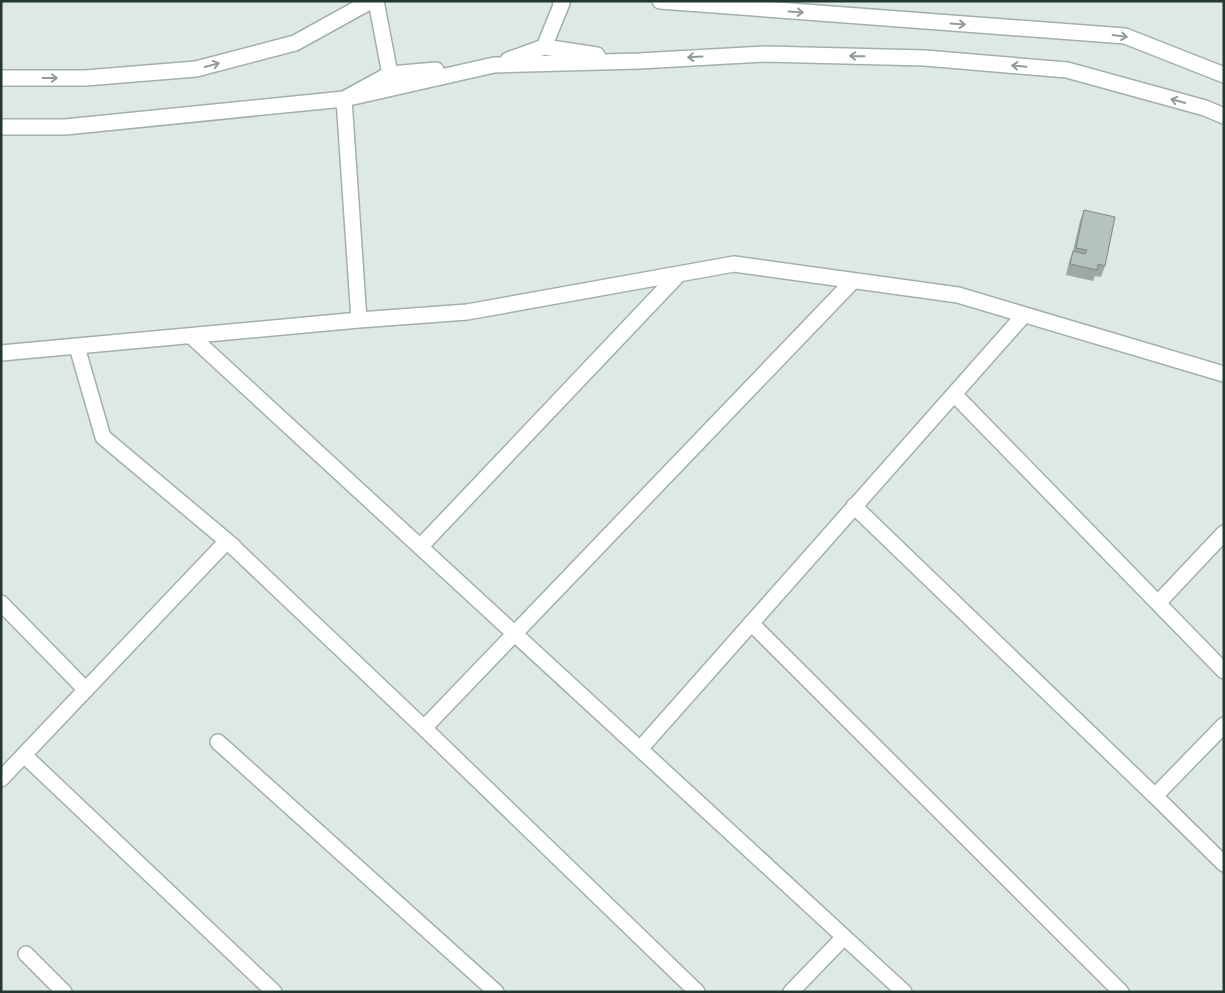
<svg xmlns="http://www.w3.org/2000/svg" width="1225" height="993" font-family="'Noto Sans',sans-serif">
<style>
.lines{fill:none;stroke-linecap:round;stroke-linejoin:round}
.street-casing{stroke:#a2b0ab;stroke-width:18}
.street{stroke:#fff;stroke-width:15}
.wall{fill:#9ba8a3}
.building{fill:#b4c3bd;stroke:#7e8884}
.oneway{stroke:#909b98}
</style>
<rect width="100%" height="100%" fill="#dee9e4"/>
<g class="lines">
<defs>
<path id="street" d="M376,1L390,74L436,70
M660,1L1125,36L1224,75
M544,47L597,55
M508,60L544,47L562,3L560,1
M1,78H85L196,69L295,43L371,1
M1,127H65L344,99L494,65L639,61L765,54L925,58L1067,70L1205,108L1224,116
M359,320L344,99L390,74
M191,336L904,992
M77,347L103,437L227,541L424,728L697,992
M1,353L359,320L467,312L734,264L958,295L1224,374
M954,394L1224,671
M854,506L1155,796
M420,547L678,275
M1,603L86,690
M1158,603L1224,533
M751,623L1121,992
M1224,725L1155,796L1224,864
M424,728L853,281
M218,742L496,992
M640,749L1024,315
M24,755L274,992
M1,779L227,541L234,547
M26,954L64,992
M791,992L844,937"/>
</defs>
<use href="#street" class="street-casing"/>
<use href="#street" class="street"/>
</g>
<path class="wall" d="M1084,210L1105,266L1101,277L1095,276L1093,281L1066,275L1069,262L1073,251L1080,221Z"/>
<path class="building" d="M1084,210L1115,217L1105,266L1098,264L1097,270L1070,264L1073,251L1085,254L1087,250L1076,248Z"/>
<defs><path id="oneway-shaft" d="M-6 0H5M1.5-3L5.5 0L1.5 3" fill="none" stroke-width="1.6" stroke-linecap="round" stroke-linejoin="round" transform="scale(1.25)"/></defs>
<g class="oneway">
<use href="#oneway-shaft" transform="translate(796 12) rotate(4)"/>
<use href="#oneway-shaft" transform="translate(958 24) rotate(4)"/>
<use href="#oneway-shaft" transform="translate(1120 36) rotate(8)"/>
<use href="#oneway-shaft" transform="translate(857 56) rotate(-179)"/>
<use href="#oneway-shaft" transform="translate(695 57) rotate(177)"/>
<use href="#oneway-shaft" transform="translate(212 65) rotate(-15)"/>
<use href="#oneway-shaft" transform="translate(1019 66) rotate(-175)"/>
<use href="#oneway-shaft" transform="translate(50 78)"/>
<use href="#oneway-shaft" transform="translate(1178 101) rotate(-164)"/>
</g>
<rect width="1225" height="993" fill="none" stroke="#213731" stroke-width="5"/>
</svg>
